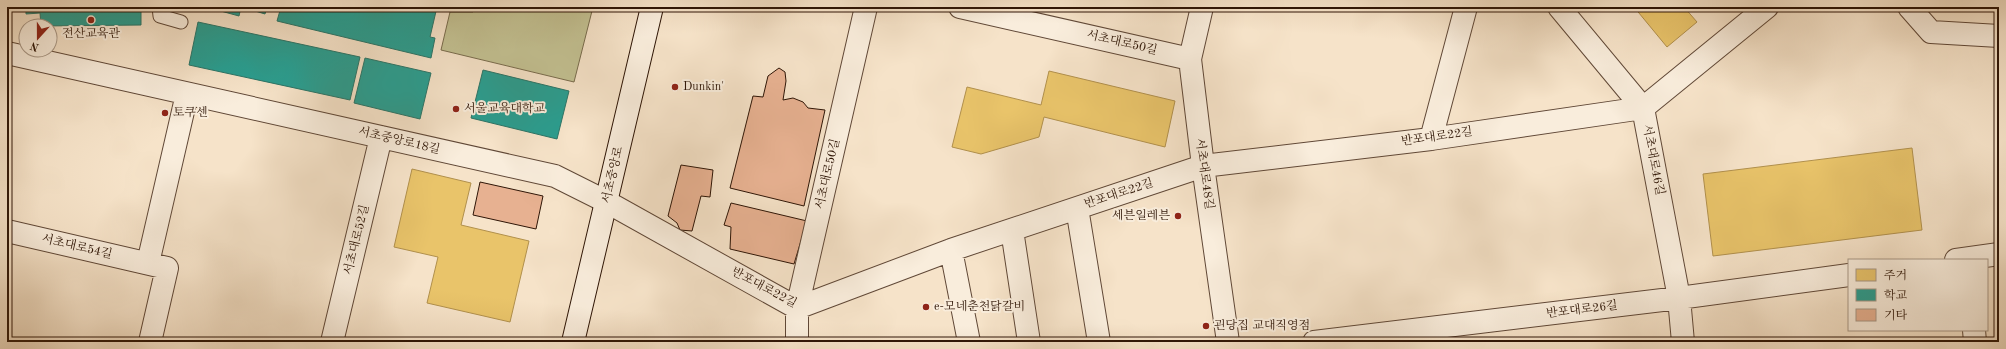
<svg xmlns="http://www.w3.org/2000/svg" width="2006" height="349" font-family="'Old Standard TT','Noto Serif KR',serif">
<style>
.green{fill:#c3c192;stroke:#786b4c}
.homes{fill:#e9c46a;stroke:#b1904c}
.schools{fill:#2a9d8f;stroke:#2b7466}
.building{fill:#e7b191;stroke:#2e1506}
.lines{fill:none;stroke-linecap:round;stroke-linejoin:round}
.lane-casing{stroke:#604837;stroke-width:15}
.street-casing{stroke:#604837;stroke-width:24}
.secondary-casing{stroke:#2e1506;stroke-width:24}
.lane{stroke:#f9eddc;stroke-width:13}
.street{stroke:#f9eddc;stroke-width:22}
.secondary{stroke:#f9eddc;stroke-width:22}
.poi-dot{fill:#8f2418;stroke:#f9eddc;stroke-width:1.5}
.labels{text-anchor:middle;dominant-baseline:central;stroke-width:4;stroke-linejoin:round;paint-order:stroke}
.poi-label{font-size:12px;fill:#2e1506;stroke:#f9eddc;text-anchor:start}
.street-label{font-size:12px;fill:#2e1506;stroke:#f9eddc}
</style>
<rect width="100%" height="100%" fill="#f6e3c9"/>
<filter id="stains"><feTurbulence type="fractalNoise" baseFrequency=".005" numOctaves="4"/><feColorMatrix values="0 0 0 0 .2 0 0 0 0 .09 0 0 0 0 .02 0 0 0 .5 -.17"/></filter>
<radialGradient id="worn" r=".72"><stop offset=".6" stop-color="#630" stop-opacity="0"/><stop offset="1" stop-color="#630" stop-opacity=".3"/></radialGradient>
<path class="green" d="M474,7H593L574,82L441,50L450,12H473Z"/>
<path class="homes" d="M1634,7H1684L1697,22L1667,47Z
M1049,71L1175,101L1165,147L1044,117L1039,137L981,154L952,147L967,87L1041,105Z
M1912,148L1922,230L1713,256L1703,174Z
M412,169L471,183L461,225L529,241L510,322L427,303L438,257L394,247Z"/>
<path class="schools" d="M26,7H141V25L41,26L40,13L26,14Z
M206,7H241L239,16Z
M242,7H267L265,14Z
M281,7H437L430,37L435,38L431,58L277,21Z
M198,22L360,57L350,100L189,65Z
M365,58L431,73L420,119L354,103Z
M483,70L569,91L557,139L471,118Z"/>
<path class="building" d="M779,68L785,72L786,81L783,100L793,98L803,102L808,108L825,110L804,206L730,188L753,96L763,97L768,76Z
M681,165L713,170L710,197L701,196L692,231L680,230L677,223L668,216Z
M480,182L543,196L536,229L473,215Z
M731,203L807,221L794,264L730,249L731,227L724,225Z"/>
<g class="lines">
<defs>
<path id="lane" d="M159,7L160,16L181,22"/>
<path id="street" d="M960,7L1190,59
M1202,7L1190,59L1203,166L1228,342
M1559,7L1643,108L1679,298L1683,342
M1909,7L1931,32L1999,36
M7,53L555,176L607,202L797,308L951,250L1203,166L1431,139L1643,108L1767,7
M1431,139L1466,7
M1077,208L1099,342
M1012,230L1029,342
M7,231L167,268L150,342
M951,250L969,342
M1956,260L1999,254
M148,263L187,94
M1974,330L1975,342
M332,342L381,137
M797,342V308L866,7
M1314,342L1679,298L1849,275"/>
<path id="secondary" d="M573,342L652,7"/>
</defs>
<use href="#lane" class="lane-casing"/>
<use href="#street" class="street-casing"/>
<use href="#secondary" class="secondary-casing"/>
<use href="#lane" class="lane"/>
<use href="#street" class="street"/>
<use href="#secondary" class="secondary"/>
</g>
<g class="poi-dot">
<circle cx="91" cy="20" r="4"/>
<circle cx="675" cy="87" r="4"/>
<circle cx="456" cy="109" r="4"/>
<circle cx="165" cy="113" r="4"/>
<circle cx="1178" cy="216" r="4"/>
<circle cx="926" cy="307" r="4"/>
<circle cx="1206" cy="326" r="4"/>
</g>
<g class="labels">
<g class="poi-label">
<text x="91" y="34" text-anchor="middle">전산교육관</text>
<text x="683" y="87">Dunkin'</text>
<text x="464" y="109">서울교육대학교</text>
<text x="173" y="113">토쿠센</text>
<text x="1170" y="216" text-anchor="end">세븐일레븐</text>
<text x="934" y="307">e-모네춘천닭갈비</text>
<text x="1214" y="326">괸당집 교대직영점</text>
</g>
<g class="street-label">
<text transform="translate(1122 43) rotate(13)">서초대로50길</text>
<text transform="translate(1437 137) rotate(-8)">반포대로22길</text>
<text transform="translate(399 141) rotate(13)">서초중앙로18길</text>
<text transform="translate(1653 160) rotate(79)">서초대로46길</text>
<text transform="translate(828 174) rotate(-77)">서초대로50길</text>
<text transform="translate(1204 174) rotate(82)">서초대로48길</text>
<text transform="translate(613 175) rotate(-77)">서초중앙로</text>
<text transform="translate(1119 194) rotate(-18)">반포대로22길</text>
<text transform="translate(357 240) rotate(-76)">서초대로52길</text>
<text transform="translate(77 247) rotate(13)">서초대로54길</text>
<text transform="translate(764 288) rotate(28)">반포대로22길</text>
<text transform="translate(1582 310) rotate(-7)">반포대로26길</text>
</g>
</g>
<rect width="2006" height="349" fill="none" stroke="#f6e3c9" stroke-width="24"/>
<rect x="8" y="8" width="1990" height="333" fill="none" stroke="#2e1506" stroke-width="2"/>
<rect x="12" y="12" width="1982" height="325" fill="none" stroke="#2e1506"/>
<rect x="1848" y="259" width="140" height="72" fill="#f9eddc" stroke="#a89786"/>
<rect x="1856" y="269" width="20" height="12" fill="#e9c46a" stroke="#a89786"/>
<text x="1884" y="279" font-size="12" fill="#2e1506">주거</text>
<rect x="1856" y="289" width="20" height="12" fill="#2a9d8f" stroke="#a89786"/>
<text x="1884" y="299" font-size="12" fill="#2e1506">학교</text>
<rect x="1856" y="309" width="20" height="12" fill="#e7b191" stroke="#a89786"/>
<text x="1884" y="319" font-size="12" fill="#2e1506">기타</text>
<g transform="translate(38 38) rotate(201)"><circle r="19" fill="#f9eddc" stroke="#a89786"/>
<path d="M0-3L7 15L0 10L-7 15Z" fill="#8f2418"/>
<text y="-6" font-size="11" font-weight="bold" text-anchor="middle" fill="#2e1506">N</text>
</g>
<rect width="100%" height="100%" filter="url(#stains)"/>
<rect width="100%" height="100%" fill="url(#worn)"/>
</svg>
